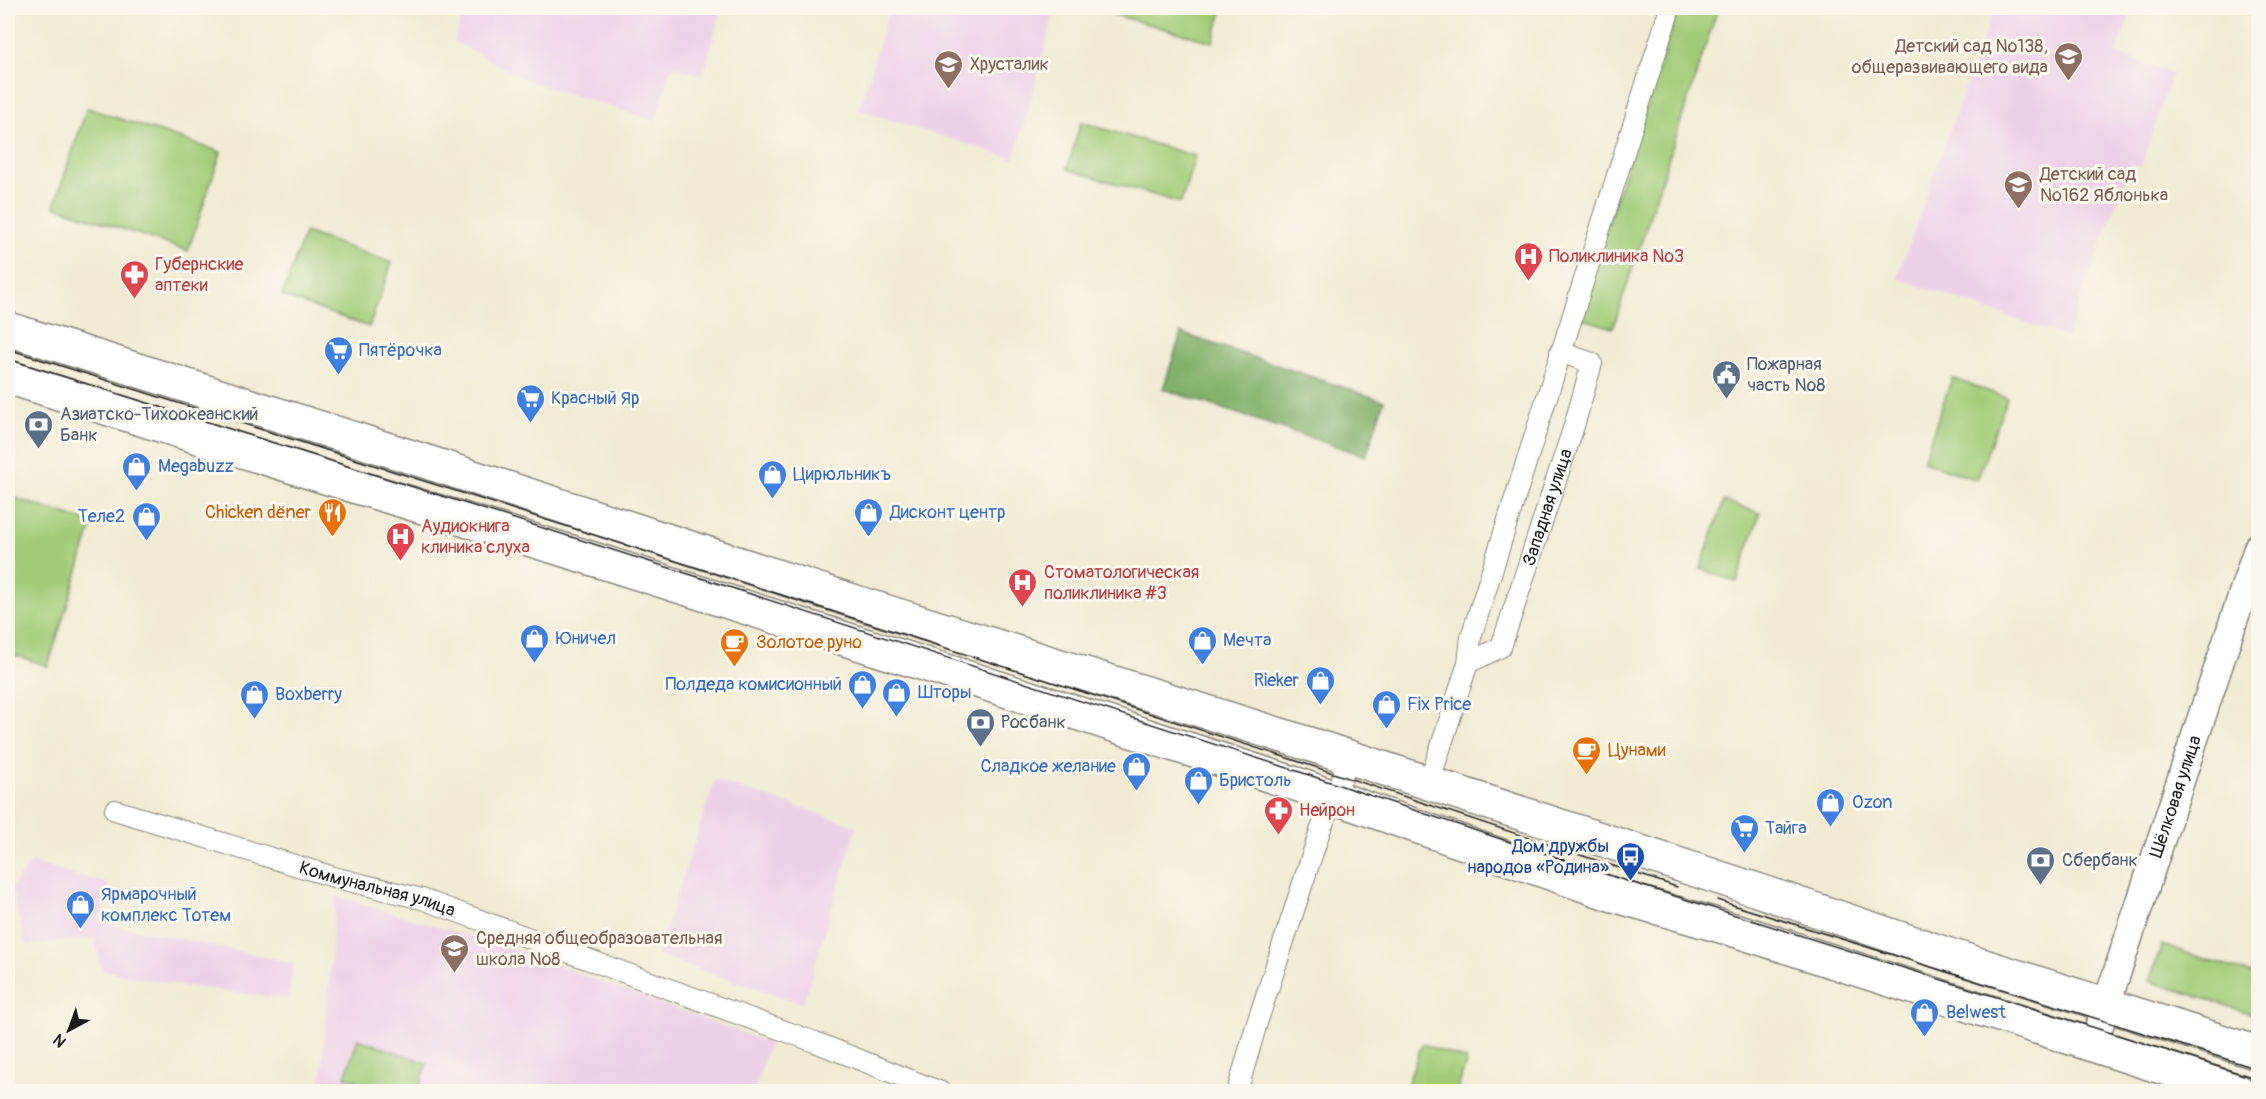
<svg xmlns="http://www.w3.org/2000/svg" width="2266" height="1099" font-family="Pangolin,sans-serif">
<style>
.built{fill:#edd1e9}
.green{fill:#a1cc79;stroke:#5e744a;stroke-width:1.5}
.forest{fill:#80b069;stroke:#4e6642;stroke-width:1.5}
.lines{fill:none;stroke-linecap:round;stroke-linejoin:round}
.street-casing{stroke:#868478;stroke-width:22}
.secondary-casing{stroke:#868478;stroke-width:30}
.highway-casing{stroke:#868478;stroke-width:36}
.street{stroke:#fff;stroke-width:20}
.secondary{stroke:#fff;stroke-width:27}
.highway{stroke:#fff;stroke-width:33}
.tram{stroke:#1c1c1c;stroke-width:1.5}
.labels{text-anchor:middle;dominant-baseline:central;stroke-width:6;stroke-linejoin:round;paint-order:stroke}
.education-label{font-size:18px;fill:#785e54;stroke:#fbf7ec;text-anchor:start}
.health-label{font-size:18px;fill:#be3a42;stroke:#fbf7ec;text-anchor:start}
.shop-label{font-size:18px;fill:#366cbe;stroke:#fbf7ec;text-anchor:start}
.service-label{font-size:18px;fill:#4e5e75;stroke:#fbf7ec;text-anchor:start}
.street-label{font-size:18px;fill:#1c1c1c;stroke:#fbf7ec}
.food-label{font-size:18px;fill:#c56008;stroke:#fbf7ec;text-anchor:start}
.transit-label{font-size:18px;fill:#164399;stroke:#fbf7ec;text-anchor:end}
</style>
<rect width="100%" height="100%" fill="#fbf7ec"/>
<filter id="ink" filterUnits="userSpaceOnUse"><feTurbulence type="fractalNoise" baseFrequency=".0167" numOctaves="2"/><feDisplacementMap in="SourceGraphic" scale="12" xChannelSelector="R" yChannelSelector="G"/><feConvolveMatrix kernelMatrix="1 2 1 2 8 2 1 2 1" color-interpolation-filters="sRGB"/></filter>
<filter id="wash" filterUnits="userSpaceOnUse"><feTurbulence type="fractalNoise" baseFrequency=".008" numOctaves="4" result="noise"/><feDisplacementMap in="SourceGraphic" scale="24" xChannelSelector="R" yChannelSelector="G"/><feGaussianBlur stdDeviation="1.35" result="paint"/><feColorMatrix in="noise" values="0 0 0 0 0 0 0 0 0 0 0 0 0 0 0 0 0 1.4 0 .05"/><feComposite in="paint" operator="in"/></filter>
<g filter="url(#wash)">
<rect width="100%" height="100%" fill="#f1ebd3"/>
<path class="built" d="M465,8H722L703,75L672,66L656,121L531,82L454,41Z
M890,8H1056L1014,159L859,110Z
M1994,8H2133L2116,53L2172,74L2141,167L2131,164L2067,337L1897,278Z
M715,780L857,826L803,1004L657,955Z
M31,862L108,884L100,922L294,963L288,999L177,985L101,970L95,938L26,945L11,888Z
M336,896L515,950L769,1043L755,1091L320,1092Z"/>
<path class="green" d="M1090,8H1223L1213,42Z
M1679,8H1718L1613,328L1577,317Z
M87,108L221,152L188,251L54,206Z
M1081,122L1195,156L1181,203L1067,169Z
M305,232L392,263L369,327L282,296Z
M1952,378L2007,398L1977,480L1923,461Z
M8,496L93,523L48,666L8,653Z
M1724,501L1760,513L1737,582L1700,569Z
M2162,945L2258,976V1016L2149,981Z
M358,1039L427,1063L418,1091H387L345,1077Z
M1422,1044L1467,1060L1457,1091H1405Z"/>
<path class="forest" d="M1181,333L1384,401L1366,456L1163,389Z"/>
</g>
<g filter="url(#ink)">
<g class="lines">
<defs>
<g id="street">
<path id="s1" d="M1468,663L1501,647L1574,426L1592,363L1560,352"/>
<path d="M1429,783L1468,663L1471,637L1670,8"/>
<path id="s2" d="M115,810L337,878L422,899L815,1042L941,1092"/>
<path d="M1237,1092L1257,1023L1320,831L1350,758"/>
</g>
<g id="secondary">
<path id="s3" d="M2093,1045L2258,547"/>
</g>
<path id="highway" d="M8,329L424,461L865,605L1312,745L1763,892L1949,955L2258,1053
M8,377L354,486L571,552L959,675L1299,785L1610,894L1741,932L2239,1092"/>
</defs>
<use href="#street" class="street-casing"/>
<use href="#secondary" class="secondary-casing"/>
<use href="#highway" class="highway-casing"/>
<use href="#street" class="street"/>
<use href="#secondary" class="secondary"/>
<use href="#highway" class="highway"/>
<path class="tram" d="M8,349L698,568L1306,764L1677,887
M8,359L695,576L1303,773L1630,882L2258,1079
M1717,900L2258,1069"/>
</g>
</g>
<defs>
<symbol id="school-pin" viewBox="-11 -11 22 30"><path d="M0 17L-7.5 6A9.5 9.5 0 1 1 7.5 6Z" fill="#8d6e63" stroke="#fbf7ec"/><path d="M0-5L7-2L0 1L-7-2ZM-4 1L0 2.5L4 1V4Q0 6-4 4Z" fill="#fff"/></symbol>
<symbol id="hospital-pin" viewBox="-11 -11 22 30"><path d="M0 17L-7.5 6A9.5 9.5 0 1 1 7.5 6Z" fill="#e0444e" stroke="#fbf7ec"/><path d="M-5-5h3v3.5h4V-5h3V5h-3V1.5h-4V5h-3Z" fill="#fff"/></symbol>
<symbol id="pharmacy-pin" viewBox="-11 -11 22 30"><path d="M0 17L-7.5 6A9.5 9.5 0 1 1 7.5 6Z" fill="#e0444e" stroke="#fbf7ec"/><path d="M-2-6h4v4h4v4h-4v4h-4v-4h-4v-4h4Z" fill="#fff"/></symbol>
<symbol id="supermarket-pin" viewBox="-11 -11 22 30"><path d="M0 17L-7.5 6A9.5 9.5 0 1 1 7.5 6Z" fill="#3f7fe0" stroke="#fbf7ec"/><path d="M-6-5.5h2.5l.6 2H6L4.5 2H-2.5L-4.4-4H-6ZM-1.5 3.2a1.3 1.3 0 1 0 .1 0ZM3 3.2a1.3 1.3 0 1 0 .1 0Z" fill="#fff"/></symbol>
<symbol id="civic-pin" viewBox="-11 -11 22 30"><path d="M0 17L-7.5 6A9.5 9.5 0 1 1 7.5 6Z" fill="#5c6f8a" stroke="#fbf7ec"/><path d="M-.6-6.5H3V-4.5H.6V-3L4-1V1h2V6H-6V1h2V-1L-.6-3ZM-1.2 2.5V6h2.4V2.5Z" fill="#fff"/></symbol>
<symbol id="bank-pin" viewBox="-11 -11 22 30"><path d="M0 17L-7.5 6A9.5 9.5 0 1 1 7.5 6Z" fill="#5c6f8a" stroke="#fbf7ec"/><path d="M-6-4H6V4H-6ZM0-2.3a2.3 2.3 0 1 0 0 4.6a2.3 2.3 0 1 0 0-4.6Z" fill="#fff"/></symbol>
<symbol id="shop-pin" viewBox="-11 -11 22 30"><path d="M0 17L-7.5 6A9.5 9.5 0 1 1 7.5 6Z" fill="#3f7fe0" stroke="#fbf7ec"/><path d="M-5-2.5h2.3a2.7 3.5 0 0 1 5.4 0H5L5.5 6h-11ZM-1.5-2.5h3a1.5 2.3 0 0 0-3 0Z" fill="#fff"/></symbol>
<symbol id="restaurant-pin" viewBox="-11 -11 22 30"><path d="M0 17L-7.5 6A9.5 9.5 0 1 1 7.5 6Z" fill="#e8710a" stroke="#fbf7ec"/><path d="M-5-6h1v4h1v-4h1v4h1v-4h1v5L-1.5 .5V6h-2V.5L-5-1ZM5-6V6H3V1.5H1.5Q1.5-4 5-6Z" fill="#fff"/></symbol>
<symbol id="cafe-pin" viewBox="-11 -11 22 30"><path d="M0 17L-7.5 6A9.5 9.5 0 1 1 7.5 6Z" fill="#e8710a" stroke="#fbf7ec"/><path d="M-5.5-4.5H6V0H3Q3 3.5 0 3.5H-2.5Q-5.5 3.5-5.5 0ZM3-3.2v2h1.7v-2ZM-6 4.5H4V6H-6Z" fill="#fff"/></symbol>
<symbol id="bus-pin" viewBox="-11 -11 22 30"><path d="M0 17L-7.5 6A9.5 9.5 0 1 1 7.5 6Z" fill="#1a4fb4" stroke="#fbf7ec"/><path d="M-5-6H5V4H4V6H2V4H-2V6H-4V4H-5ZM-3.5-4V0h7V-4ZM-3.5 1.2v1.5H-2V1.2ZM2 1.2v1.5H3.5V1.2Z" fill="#fff"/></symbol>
</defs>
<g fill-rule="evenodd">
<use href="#school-pin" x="2052" y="40" width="33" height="45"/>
<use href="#school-pin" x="932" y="48" width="33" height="45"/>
<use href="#school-pin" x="2002" y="168" width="33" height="45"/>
<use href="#hospital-pin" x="1512" y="240" width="33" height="45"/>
<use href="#pharmacy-pin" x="118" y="258" width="33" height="45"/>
<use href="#supermarket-pin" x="322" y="334" width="33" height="45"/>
<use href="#civic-pin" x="1710" y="358" width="33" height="45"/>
<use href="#supermarket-pin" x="514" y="382" width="33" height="45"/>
<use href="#bank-pin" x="22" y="408" width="33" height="45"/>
<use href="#shop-pin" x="120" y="450" width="33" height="45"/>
<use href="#shop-pin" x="756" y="458" width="33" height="45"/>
<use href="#restaurant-pin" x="316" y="496" width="33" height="45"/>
<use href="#shop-pin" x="852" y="496" width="33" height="45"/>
<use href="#shop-pin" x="130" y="500" width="33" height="45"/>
<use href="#hospital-pin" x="384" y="520" width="33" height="45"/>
<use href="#hospital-pin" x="1006" y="566" width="33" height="45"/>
<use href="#shop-pin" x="518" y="622" width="33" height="45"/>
<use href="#shop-pin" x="1186" y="624" width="33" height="45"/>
<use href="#cafe-pin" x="718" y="626" width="33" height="45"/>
<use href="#shop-pin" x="1304" y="664" width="33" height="45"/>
<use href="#shop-pin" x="846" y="668" width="33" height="45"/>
<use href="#shop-pin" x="880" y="676" width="33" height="45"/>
<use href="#shop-pin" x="238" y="678" width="33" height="45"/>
<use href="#shop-pin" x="1370" y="688" width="33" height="45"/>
<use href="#bank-pin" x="964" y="706" width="33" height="45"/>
<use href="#cafe-pin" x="1570" y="734" width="33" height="45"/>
<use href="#shop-pin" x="1120" y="750" width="33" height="45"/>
<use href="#shop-pin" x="1182" y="764" width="33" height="45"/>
<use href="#shop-pin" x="1814" y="786" width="33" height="45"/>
<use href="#pharmacy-pin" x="1262" y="794" width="33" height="45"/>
<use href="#supermarket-pin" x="1728" y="812" width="33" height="45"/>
<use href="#bus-pin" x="1614" y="840" width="33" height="45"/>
<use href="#bank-pin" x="2024" y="844" width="33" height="45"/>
<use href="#shop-pin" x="64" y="888" width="33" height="45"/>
<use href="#school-pin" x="438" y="932" width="33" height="45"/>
<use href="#shop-pin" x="1908" y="996" width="33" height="45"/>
</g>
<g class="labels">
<g class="education-label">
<text x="2048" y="46" text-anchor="end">Детский сад №138,<tspan x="2048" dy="21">общеразвивающего вида</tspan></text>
<text x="970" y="64">Хрусталик</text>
<text x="2040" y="174">Детский сад<tspan x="2040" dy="21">№162 Яблонька</tspan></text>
<text x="476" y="938">Средняя общеобразовательная<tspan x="476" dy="21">школа №8</tspan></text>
</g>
<g class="health-label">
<text x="1549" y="256">Поликлиника №3</text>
<text x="155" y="264">Губернские<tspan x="155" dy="21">аптеки</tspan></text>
<text x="421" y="526">Аудиокнига<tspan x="421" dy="21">клиника слуха</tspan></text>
<text x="1044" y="572">Стоматологическая<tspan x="1044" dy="21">поликлиника #3</tspan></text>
<text x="1299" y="810">Нейрон</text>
</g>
<g class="shop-label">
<text x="359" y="350">Пятёрочка</text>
<text x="551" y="398">Красный Яр</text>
<text x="158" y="466">Megabuzz</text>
<text x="793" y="474">Цирюльникъ</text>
<text x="890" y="512">Дисконт центр</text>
<text x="125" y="516" text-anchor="end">Теле2</text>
<text x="556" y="638">Юничел</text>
<text x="1223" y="640">Мечта</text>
<text x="1299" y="680" text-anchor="end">Rieker</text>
<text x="842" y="684" text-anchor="end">Полдеда комисионный</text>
<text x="918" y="692">Шторы</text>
<text x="275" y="694">Boxberry</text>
<text x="1407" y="704">Fix Price</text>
<text x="1116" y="766" text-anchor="end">Сладкое желание</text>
<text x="1219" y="780">Бристоль</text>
<text x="1852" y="802">Ozon</text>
<text x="1765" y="828">Тайга</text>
<text x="101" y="894">Ярмарочный<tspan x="101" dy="21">комплекс Тотем</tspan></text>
<text x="1946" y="1012">Belwest</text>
</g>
<g class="service-label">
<text x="1747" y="364">Пожарная<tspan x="1747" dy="21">часть №8</tspan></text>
<text x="60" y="414">Азиатско-Тихоокеанский<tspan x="60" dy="21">Банк</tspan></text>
<text x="1001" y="722">Росбанк</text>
<text x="2062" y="860">Сбербанк</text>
</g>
<g class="street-label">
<text stroke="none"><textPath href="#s1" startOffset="184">Западная улица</textPath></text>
<text stroke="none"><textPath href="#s3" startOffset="262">Шёлковая улица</textPath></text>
<text stroke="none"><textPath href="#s2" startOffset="274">Коммунальная улица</textPath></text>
</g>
<g class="food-label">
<text x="311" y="512" text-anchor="end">Chicken dëner</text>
<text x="756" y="642">Золотое руно</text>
<text x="1608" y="750">Цунами</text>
</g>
<g class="transit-label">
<text x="1609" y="846">Дом дружбы<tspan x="1609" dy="21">народов «Родина»</tspan></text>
</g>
</g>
<rect width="2266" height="1099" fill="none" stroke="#fbf7ec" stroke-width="30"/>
<g transform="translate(69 1030) rotate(221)" stroke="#fbf7ec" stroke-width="4.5" paint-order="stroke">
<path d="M0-4.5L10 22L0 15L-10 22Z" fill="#1c1c1c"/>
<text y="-9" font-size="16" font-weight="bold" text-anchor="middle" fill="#1c1c1c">N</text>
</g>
</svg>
